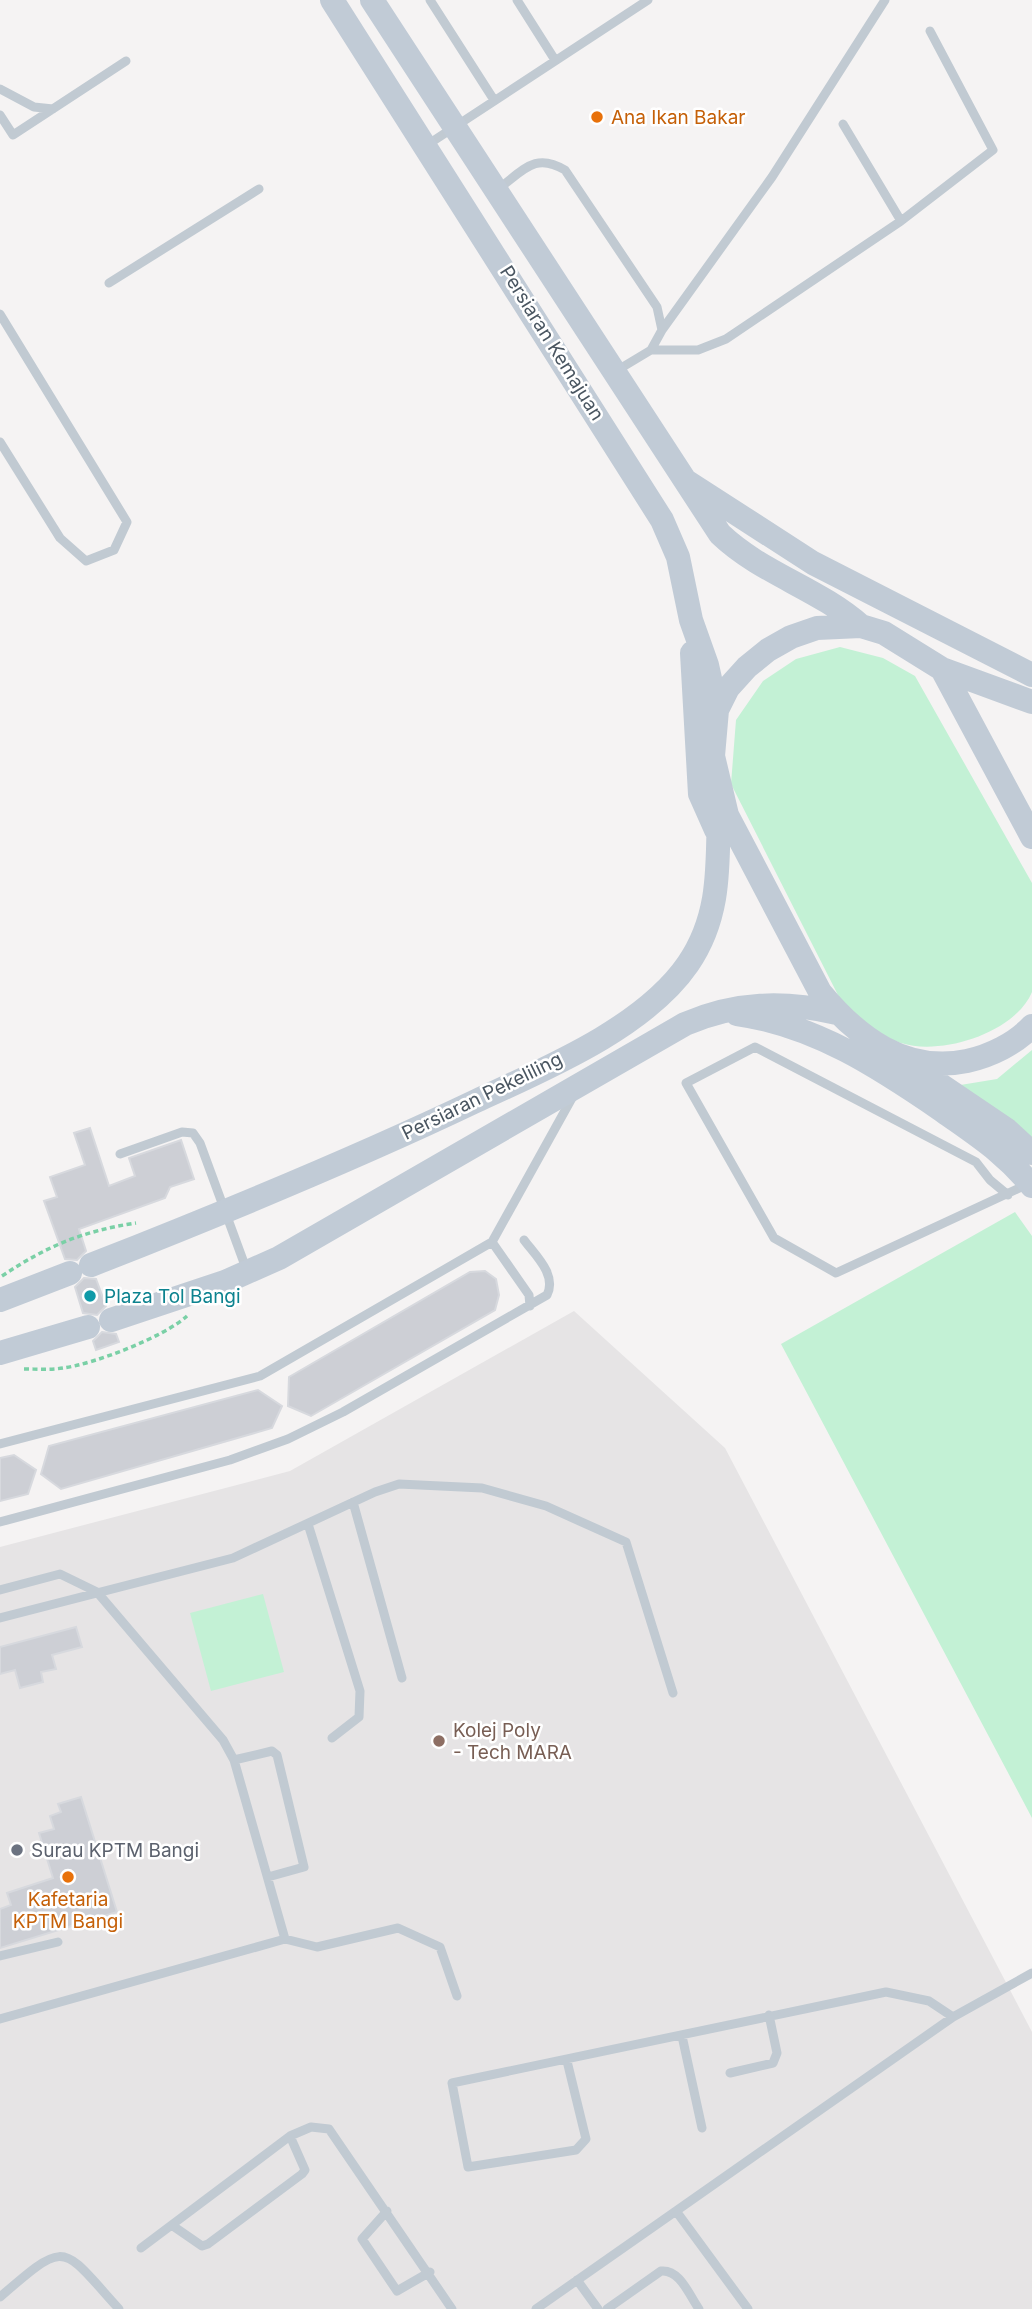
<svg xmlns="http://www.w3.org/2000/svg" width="1032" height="2309" font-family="Inter,sans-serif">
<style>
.education{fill:#e6e4e5}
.green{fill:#c3f1d5}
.building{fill:#cdcfd5;stroke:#d7d9de;stroke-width:2}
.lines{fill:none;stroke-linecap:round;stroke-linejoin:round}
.path{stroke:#7ad0a6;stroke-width:3.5;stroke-dasharray:5 3.5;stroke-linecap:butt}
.lane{stroke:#c1cad2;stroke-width:9}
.secondary{stroke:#c1cbd6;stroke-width:24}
.food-dot{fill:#e8710a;stroke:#fff;stroke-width:2.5}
.culture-dot{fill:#0f9aa8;stroke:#fff;stroke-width:2.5}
.education-dot{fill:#8d6e63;stroke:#fff;stroke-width:2.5}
.worship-dot{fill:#6b7280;stroke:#fff;stroke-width:2.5}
.labels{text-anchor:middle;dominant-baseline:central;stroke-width:5;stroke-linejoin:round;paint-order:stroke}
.food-label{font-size:19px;fill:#c56008;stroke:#fff;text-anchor:start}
.street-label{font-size:19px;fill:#4a5661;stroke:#fff}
.culture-label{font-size:19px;fill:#0d838f;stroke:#fff;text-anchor:start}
.education-label{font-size:19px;fill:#785e54;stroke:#fff;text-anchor:start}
.worship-label{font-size:19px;fill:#5b616d;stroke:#fff;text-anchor:start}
</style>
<rect width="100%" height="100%" fill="#f5f3f3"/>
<path class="education" d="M574,1311L725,1448L1032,2032V2309H0V1547L290,1471Z"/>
<path class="green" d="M840,647L883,658L915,676L1032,883V992C1015,1033 941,1056 901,1043C877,1035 858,1016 840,999L731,784L736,720L763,681L796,659Z
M1032,1050V1142L942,1088L997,1079Z
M1015,1212L1032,1236V1818L781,1344Z
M263,1594L284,1672L211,1691L190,1613Z"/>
<path class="building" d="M90,1128L109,1186L135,1176L129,1158L181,1140L194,1179L170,1187L165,1198L79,1229L86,1251L77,1260L65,1259L44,1201L57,1197L50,1177L85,1165L74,1133Z
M485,1271L496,1279L499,1295L495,1310L311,1416L288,1406L289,1377L470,1272Z
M84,1278L96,1279L106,1306L97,1315L83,1313L75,1287Z
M102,1332L116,1334L119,1342L96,1350L93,1341Z
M258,1390L282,1406L272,1428L61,1489L41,1474L49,1446Z
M14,1455L36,1470L28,1494L0,1501V1458Z
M76,1627L82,1647L52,1655L56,1669L41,1672L43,1682L20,1688L15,1670L0,1674V1647Z
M81,1797L117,1912L0,1948V1909L11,1905L7,1893L53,1878L39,1833L54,1829L50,1816L61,1812L58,1804Z"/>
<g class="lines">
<path class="path" d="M2,1276C47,1246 83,1231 136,1223
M24,1369C37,1369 50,1370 63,1368C94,1364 164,1337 187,1316"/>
<path class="lane" d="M430,0L494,100
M517,0L555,60
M0,89L34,107L53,109
M0,115L13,135L126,61
M427,145L648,0
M498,189C524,170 535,152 565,170L657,307L662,330L651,350
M901,221L993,150L930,31
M109,283L259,189
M0,314L127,522L114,550L86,561L60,538L0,442
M662,330L772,177L885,0
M616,371L651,350H698L726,339L901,221L843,124
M120,1154L182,1132L193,1133L200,1143L247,1271
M1008,1195L990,1180L976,1162L755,1047L686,1083L774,1238L836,1273L1028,1184
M492,1242L529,1295L530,1306
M0,1444L260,1376L492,1242L572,1098
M353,1502L402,1678
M0,1522L230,1460L288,1439L343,1412L547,1295C557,1275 536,1256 524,1240
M308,1524L360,1691L359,1717L332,1738
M0,1590L60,1574L97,1592L223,1740L234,1760L285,1939
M0,1618L233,1558L375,1492L399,1484L482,1488L546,1506L626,1542L673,1693
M234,1760L272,1751L277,1755L304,1867L268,1877
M0,1956L58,1942
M0,2019L285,1939L317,1947L398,1928L440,1947L457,1996
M682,2036L702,2128
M567,2061L586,2139L576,2150L468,2167L452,2083L886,1992L929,2001L953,2017
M730,2073L773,2063L777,2053L769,2015
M387,2211L362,2239L397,2291L430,2272
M676,2211L953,2017L1032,1973
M173,2226L202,2246L208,2244L302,2174L305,2170L290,2136
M141,2248L290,2136L311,2127L329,2129L452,2309
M577,2280L598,2309
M0,2297C68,2238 61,2245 119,2309
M536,2309L676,2211L748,2309
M607,2309L661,2271C680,2269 689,2295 699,2309"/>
<path class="secondary" d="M332,0L662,520L678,557L691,620L707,665L717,710
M372,0L720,534C762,574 818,588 861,626
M686,481L813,563L1032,675
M692,653L700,794L716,830
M942,669L1032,702
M1032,837L942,669L884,633L861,626L817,628L791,637L768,650L747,667L728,688L717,710L713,756L727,815L820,992C857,1037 905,1074 967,1061C990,1056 1015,1044 1032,1026
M737,1014C815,1025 879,1067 943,1111C978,1136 1004,1152 1032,1186
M908,1063L1007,1130L1032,1153
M91,1265C221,1214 350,1161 476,1101C545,1069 644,1028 688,964C723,913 717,860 719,801
M0,1300L70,1273
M111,1320L225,1282L279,1258L685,1024C736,1002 784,1001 837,1013
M0,1353L88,1327"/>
</g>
<g class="food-dot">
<circle cx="597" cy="117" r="7"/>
<circle cx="68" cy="1877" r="7"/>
</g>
<circle class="culture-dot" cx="90" cy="1296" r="7"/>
<circle class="education-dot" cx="439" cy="1741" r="7"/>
<circle class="worship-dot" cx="17" cy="1850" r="7"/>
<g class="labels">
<g class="food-label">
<text x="611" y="117">Ana Ikan Bakar</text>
<text x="68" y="1899" text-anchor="middle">Kafetaria<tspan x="68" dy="22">KPTM Bangi</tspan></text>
</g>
<g class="street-label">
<text transform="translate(552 343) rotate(58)">Persiaran Kemajuan</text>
<text transform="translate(482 1096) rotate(-26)">Persiaran Pekeliling</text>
</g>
<g class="culture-label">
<text x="104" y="1296">Plaza Tol Bangi</text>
</g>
<g class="education-label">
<text x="453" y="1730">Kolej Poly<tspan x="453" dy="22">- Tech MARA</tspan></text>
</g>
<g class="worship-label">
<text x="31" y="1850">Surau KPTM Bangi</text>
</g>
</g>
</svg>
